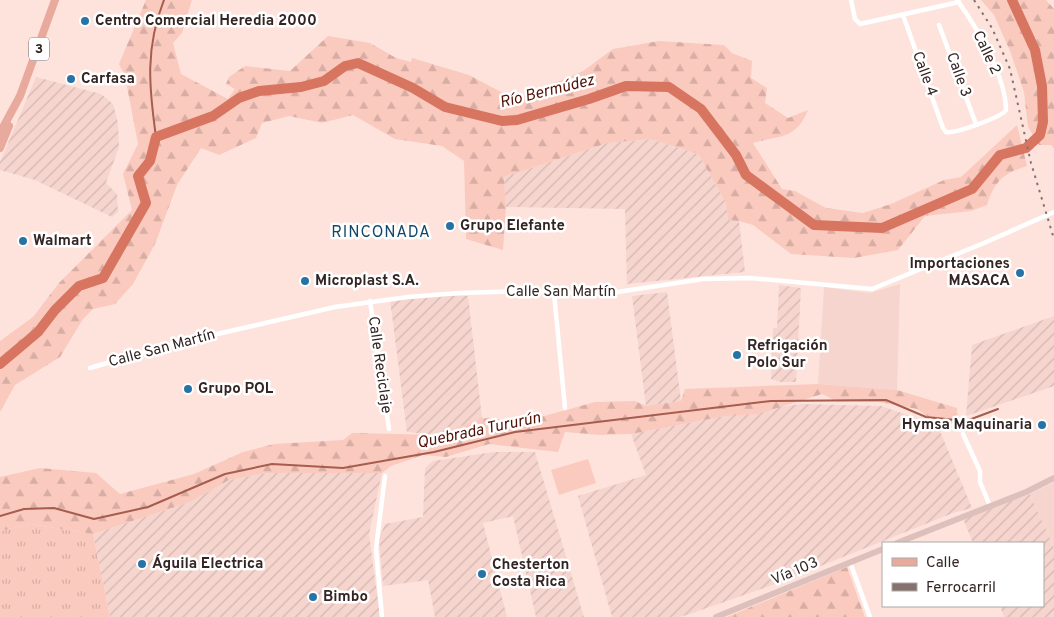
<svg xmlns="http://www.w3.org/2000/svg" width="1054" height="617" font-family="Overpass,sans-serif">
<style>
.built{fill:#f6d5ce}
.industrial{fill:url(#industrial-furrows)}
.grass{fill:url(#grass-tufts)}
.forest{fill:url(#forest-firs)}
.park{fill:#facabf}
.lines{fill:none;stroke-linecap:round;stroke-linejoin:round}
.stream{stroke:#a65d4e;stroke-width:2}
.river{stroke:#d87561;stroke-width:10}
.minor{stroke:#fff;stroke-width:4.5}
.secondary{stroke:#ddc0bb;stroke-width:6}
.primary{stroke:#e9aa9e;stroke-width:8}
.rail{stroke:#84726e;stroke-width:2;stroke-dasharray:2.5 5;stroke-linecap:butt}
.poi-dot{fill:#2773a6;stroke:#fff;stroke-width:2}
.labels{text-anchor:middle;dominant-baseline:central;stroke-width:5;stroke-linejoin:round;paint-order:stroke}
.shield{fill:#fff;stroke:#706665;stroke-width:1}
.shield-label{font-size:14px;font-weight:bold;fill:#322523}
.poi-label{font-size:15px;font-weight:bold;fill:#322523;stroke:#fff;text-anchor:start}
.street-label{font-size:15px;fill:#322523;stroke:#fff}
.water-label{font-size:16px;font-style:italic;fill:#511207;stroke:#fff}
.neighbourhood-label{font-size:16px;letter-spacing:1px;fill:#12476a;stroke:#fff}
</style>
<defs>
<pattern id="industrial-furrows" width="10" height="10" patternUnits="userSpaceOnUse" patternTransform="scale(1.25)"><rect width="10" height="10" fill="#f6d5ce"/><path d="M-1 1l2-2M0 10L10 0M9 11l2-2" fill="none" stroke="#d3b7b1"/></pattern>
<pattern id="grass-tufts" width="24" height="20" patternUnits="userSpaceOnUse" patternTransform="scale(1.25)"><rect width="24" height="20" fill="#facabf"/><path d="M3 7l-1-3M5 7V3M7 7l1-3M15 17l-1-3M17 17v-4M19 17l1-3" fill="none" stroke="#d7ada4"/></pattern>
<pattern id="forest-firs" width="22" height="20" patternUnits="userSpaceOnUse" patternTransform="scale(1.25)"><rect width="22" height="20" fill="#facabf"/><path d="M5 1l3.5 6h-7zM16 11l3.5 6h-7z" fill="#d7ada4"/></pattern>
</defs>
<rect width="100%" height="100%" fill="#fee3dd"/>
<path class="built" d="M900,284L897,390L818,384L824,287L870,293Z
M1054,482V548L1030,494Z"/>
<path class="industrial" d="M36,77L101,94L113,104L118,123L119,147L106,183L117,194L118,212L112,217L35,180L0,170V162Z
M651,139L698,154L726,203L728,220L739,221L745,272L627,284L625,209L506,207L504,177L607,143Z
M779,285L801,288L796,382H781L771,379L773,328H777Z
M667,292L681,401L646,406L632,296Z
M445,296H468L482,418L438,435L407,432L390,300Z
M1054,316V386L966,416L972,345Z
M801,404L881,406L925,421L940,431L972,508L953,513L778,583L687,615L679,617H612L578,496L646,475L631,434L761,409Z
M494,452H535L584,617H536L513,516L483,523L507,617H435L428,580L383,586L379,538L385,524L423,517L425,468L433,461Z
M267,473H382L369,534L380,617H110L93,534L190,502L229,480Z
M1030,494L1054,548V617H1004L1000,606H1043V543H973L963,519Z"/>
<path class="grass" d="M30,524L93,534L110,617H0V531Z"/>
<path class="forest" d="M146,0H192L182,33L173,43L181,74L228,99L235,89L226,84L229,77L245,66L290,71L328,36L370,43L396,58L411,62L412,58L469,75L516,100L583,71L613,49L659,41L724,45L732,53L752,61L751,78L767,88L765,103L788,118L808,110C796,140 780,135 753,143L782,189L795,191L826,208L863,213L891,204L944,180L961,177L1017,125L1027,166C1004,173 994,182 987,205L971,211L925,216L898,250L854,258L791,254L753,225L739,221L728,220L726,203L698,154L651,139L607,143L504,177L506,207L503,250L466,239L464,161L442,146L395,139L353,115L322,123L289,116L262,123L256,138L219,155L201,148L177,185L155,244L133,284L115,304L93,309L83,319L60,357L15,385L0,412V341L33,317L59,283L132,210L123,174L138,144L125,76L119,64Z
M981,0H1046L1054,9V149L1051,145H1039L1028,127L1024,92L1010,51L994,15Z
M818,384L897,390L957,408L958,422L941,426L917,409L879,402H838L822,394L758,414L725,416L631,434L599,435L565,432L558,452L489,444L446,457L423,455L391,466L382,473H267L229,480L190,502L93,534L30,524L0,531V477L40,468L96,473L120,494L194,474L243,452L274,444L343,440L352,433L438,435L482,418L526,421L595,402L635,401L646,406L681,401L685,389Z
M847,567L865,617H727Z"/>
<path class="park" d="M588,459L596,483L559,495L551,470Z"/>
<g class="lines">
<path class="stream" d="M156,137C149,87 145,48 164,0
M0,516L24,509L54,508L94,519L148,507L225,474L272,464L343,468L434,452L515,432L771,401L886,400L926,417L966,421L998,409"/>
<path class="river" d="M0,364L38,332L55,310L79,286L103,278L146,203L138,176L150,161L156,137L213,116L239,98L259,91L301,87L324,81L345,66L358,63L413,88L445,107L502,121L517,120L589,99L626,86L669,87L701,109L736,155L746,175L814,225L882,228L972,189L1000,155L1026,148L1040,135L1043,122L1042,86L1035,50L1012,0"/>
<path class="minor" d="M851,0L855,19L860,24L959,2
M903,15L943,128L946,132C955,134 1002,117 1006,110C1006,77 976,26 957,0
M939,25L976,124
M554,293L565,408
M370,301L389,429
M90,368L165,346L335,307L408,297L459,293L532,291L604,294L703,279L750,278L872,289L984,243L1054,212
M963,434L980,471V482L990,506
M850,562L870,617
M382,617L376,549L385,476"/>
<path class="secondary" d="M897,543L1026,492L1054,478
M716,617L883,549"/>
<path class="primary" d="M0,133L20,96L55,0
M0,148L9,126"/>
<path class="rail" d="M974,0L992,28L1010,69L1031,163L1054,239"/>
</g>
<g class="poi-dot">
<circle cx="85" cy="21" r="5"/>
<circle cx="71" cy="79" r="5"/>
<circle cx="450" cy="226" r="5"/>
<circle cx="23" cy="241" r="5"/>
<circle cx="1020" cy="273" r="5"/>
<circle cx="305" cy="281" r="5"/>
<circle cx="737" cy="355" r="5"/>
<circle cx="188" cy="389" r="5"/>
<circle cx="1042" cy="425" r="5"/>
<circle cx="142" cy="564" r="5"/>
<circle cx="482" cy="574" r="5"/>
<circle cx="313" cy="597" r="5"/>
</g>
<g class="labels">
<rect class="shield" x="29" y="37.5" width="20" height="23" rx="4"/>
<g class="shield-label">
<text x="39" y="49">3</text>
</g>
<g class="poi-label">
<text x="95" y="21">Centro Comercial Heredia 2000</text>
<text x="81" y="79">Carfasa</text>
<text x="460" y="226">Grupo Elefante</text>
<text x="33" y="241">Walmart</text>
<text x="1010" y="264" text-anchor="end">Importaciones<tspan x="1010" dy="17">MASACA</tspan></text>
<text x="315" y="281">Microplast S.A.</text>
<text x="747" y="346">Refrigación<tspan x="747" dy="17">Polo Sur</tspan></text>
<text x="198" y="389">Grupo POL</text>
<text x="1032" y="425" text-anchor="end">Hymsa Maquinaria</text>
<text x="152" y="564">Águila Electrica</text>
<text x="492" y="565">Chesterton<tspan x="492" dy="17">Costa Rica</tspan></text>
<text x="323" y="597">Bimbo</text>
</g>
<g class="street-label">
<text transform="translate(986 53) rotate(65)">Calle 2</text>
<text transform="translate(924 74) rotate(70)">Calle 4</text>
<text transform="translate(958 75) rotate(70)">Calle 3</text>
<text x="561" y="292">Calle San Martín</text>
<text transform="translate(162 349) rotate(-15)">Calle San Martín</text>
<text transform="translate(379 365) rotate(82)">Calle Reciclaje</text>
<text transform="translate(795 572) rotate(-23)">Vía 103</text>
</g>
<g class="water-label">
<text transform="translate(547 92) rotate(-14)">Río Bermúdez</text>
<text transform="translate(479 431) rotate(-12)">Quebrada Tururún</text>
</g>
<g class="neighbourhood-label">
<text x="381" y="233">RINCONADA</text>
</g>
</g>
<rect x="882" y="542" width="162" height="65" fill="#ffffff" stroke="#ada8a7"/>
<rect x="892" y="558" width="25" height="8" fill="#e9aa9e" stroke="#ada8a7"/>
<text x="926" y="567" font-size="15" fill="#322523">Calle</text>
<rect x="892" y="583" width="25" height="8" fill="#84726e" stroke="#ada8a7"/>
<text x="926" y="592" font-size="15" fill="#322523">Ferrocarril</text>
</svg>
